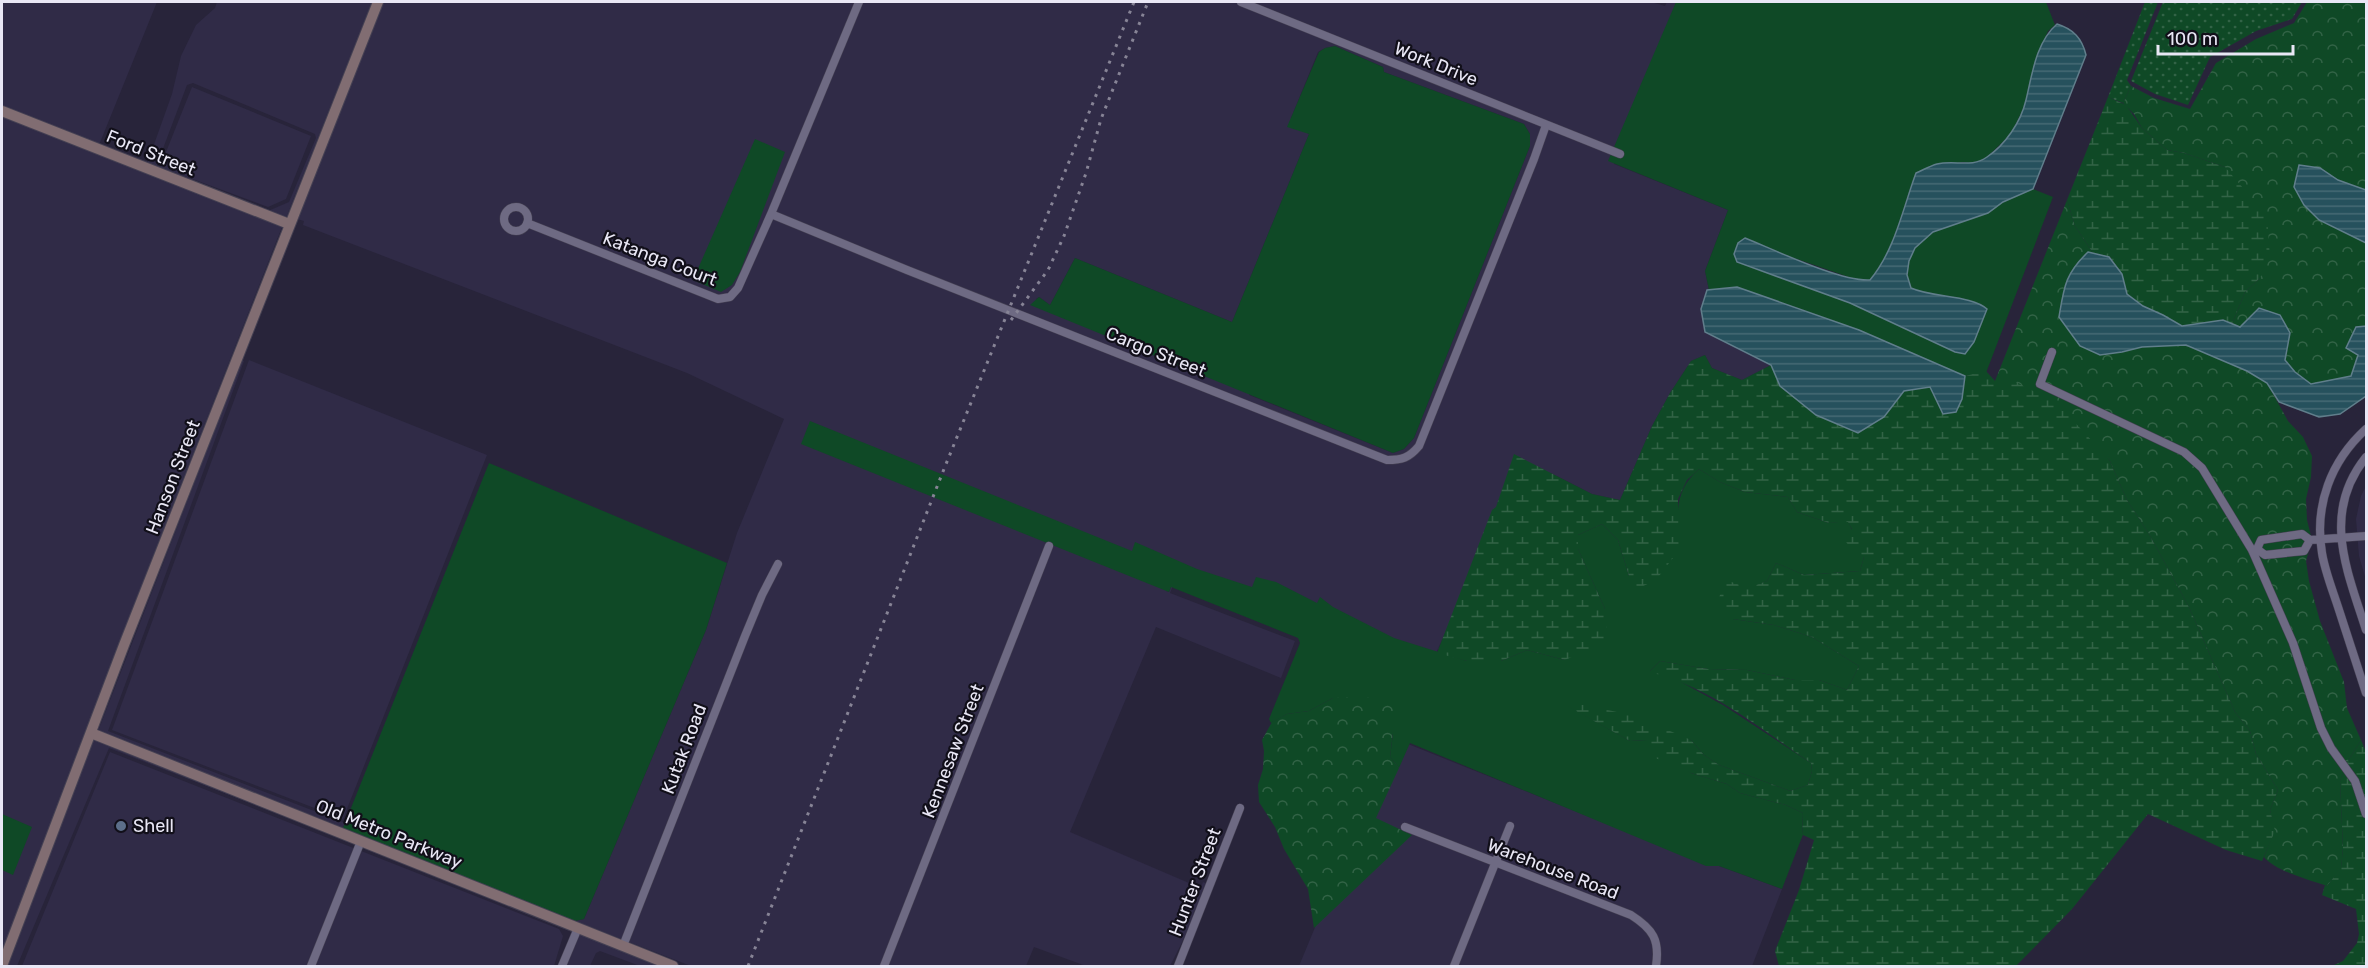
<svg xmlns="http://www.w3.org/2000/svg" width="2368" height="968" font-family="Rubik,sans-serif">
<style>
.built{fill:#302b47;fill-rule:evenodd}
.green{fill:#0f4926}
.forest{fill:url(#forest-crowns)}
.wetland{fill:url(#wetland-marsh)}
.park{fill:url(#park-dots)}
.water{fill:url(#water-rules);stroke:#607e8b;stroke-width:1.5}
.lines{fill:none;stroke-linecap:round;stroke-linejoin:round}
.street-casing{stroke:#454153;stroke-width:9}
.secondary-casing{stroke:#454153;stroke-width:12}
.street{stroke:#6e6a83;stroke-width:8}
.secondary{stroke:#816d72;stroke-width:10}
.rail{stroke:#878496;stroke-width:3;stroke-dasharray:3 6;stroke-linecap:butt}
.service-dot{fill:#5c6f8a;stroke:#110f19;stroke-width:2}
.labels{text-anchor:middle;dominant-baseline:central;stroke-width:4.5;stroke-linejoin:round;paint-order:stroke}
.street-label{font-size:18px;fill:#e9e7f5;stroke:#110f19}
.poi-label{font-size:18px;fill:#e9e7f5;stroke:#110f19;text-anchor:start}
</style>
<defs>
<pattern id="forest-crowns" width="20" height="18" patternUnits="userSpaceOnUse" patternTransform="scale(1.5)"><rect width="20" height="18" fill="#0f4926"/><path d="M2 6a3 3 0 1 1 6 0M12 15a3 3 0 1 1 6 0" fill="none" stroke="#326346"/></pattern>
<pattern id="wetland-marsh" width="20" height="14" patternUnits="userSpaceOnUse" patternTransform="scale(1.5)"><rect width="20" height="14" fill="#0f4926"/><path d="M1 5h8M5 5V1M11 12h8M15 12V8" fill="none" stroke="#326346"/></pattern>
<pattern id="park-dots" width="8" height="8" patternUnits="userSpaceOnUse" patternTransform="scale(1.5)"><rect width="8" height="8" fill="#0f4926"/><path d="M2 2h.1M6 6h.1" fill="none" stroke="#326346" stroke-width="1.8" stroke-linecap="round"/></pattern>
<pattern id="water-rules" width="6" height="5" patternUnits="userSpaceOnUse" patternTransform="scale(1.5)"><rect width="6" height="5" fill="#26515d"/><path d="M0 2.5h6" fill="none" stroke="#466a75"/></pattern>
</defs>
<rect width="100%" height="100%" fill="#28243a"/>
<path class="built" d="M2,2H157L99,145L2,106Z
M217,2H372L286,218L268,211L289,202L316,138L315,134L193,83L187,85L156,167L147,164L172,94L181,56L196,25L215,8Z
M384,2H1651L1665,6L1667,2H1680L1614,164L1728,210L1705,271L1709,290H1707L1701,309L1705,332L1771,365L1742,380L1712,368L1705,355L1691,361L1670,393L1652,426L1620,500L1592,494L1557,476L1521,462L1433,660L1182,564L1170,593L1295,641L1281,678L1156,627L1070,832L1196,886L1195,890L1200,889L1203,882L1211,885L1170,966H1086L1034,947L1026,966H691L575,921L584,919L706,630L737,533L784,419L687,373L303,225L304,221L297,219ZM1335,46L1383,67L1384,72L1524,124L1530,134V146L1414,438L1404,449L1393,453L1249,395L1251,387L1205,367L1224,323L1077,263L1052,309H1047L1036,299L1039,297L1050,305L1075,258L1232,322L1309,134L1307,133L1311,125L1291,118L1318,52L1325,48ZM1132,551L1178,569L1169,592L1166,591L1172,580L1129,562Z
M192,87L311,136L286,199L268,207L160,167Z
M2,116L282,227L119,643L4,946L2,945Z
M242,360L244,361L108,731L345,823L343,828L98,731Z
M249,360L487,455L343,819L112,730Z
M2366,486V580L2359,556L2356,519L2361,496Z
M94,739L422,870L109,748L17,966H8Z
M1403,742L1712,866H1719L1782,889L1752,966H1299L1316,925L1334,907Z
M110,752L559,929L563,936L554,966H22Z
M572,930L661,966H640L600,951L596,953L590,966H559Z"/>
<path class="green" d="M1676,2H2046L2055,25L2048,31L2036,59L2026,103L2011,134L1987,157L1974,164L1963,162L1916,173C1902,208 1895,250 1870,280L1860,281L1797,259L1734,254L1737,262L1850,303L1955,352L1965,354L1974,342L1987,309L1925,294L1911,288L1907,275L1909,261L1915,248L1933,232L1988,213L2003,202L2033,189L2053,197L1986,373L1965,376L1733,287L1709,290L1705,271L1728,210L1608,161Z
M1335,46L1383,67L1384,72L1524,124L1530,134V146L1414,438L1404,449L1393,453L1030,305L1039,297L1050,305L1075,258L1232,322L1309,134L1287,127L1319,52L1325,48Z
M755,139L785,152L740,272L732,285L721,292L693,280Z
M810,421L1132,551L1135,542L1197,569L1252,587L1256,577L1276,582L1317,603L1320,597L1333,607L1394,638L1467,661H1501L1527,650L1565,660L1605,609L1578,549V535L1602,524L1618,540L1629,576L1678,550C1678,518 1672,492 1699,469L1720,482L1745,492L1788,497L1797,512L1829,523L1848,521L1864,557L1860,571L1804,575L1776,563L1767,581L1748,589L1733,619L1774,625L1812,637L1859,666L1847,690L1819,680H1795L1747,670L1708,669L1660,661L1650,671L1672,677L1723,705L1811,763L1812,771L1808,785L1790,791L1719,765L1704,755L1691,740L1568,706L1630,741L1646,740L1691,773L1727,784L1740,793L1786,805L1803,813L1802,837L1782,889L1719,866H1706L1410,743L1399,768L1390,757L1393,734L1333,698L1309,711L1287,714L1271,723L1269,719L1300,643L1298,638L1171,587L1169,592L801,444Z
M489,463L727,563L706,630L584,919L575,921L343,828Z
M2,814L32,827L13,875L2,870Z"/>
<path class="forest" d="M2307,2H2366V190L2338,180L2320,168L2300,166L2294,187L2366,243V326L2356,327L2346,348L2358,355L2352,376L2311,384L2295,372L2285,360L2290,333L2240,327L2232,324L2245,292L2260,278L2225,167L2184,153L2167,150L2142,128L2134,114L2123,103L2131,86L2154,98L2190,109L2216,63L2256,39L2294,23Z
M2067,200L2075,226L2093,253H2088L2122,352L2142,347L2185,345L2247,371L2267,383L2288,421L2303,437L2312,456L2311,477L2306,499L2307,520L2312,540L2306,561L2309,581L2320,621L2344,682L2347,708L2361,740L2348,761L2340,781L2343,848L2341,869L2327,886C2310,880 2275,871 2264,857L2274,831L2270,810L2278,790L2256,754L2250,731L2235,712L2189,607L2149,534L2127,500L2109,459L1995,381Z
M1354,697L1376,698L1396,708L1390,757L1399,768L1376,818L1412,835L1314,928L1308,889L1284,849L1275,827L1259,802L1258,785L1263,769L1264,751L1262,740L1272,722L1287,714L1309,711L1333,698Z"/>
<path class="wetland" d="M2108,97L2126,105L2142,128L2167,150L2184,153L2225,167L2267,216L2270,258L2260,278L2245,292L2232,324L2223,320L2182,326L2163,315L2143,306L2127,294L2122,274L2110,257L2093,253L2075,226L2067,200Z
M1705,355L1712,368L1742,380L1771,365L1780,386L1884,417L1904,391L1931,387L1943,414L1962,399L1965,376L1986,371L1995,381L2012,380L2048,399L2065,412L2109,459L2127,500L2149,534L2189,607L2235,712L2250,731L2256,754L2278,790L2270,810L2275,831L2262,861L2226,850L2148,814L2072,909L2016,966H1779L1775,951L1799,890L1814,840L1803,835L1802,837L1803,813L1786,805L1740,793L1727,784L1691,773L1653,757L1646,740L1630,741L1567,706L1576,703L1635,716L1691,740L1704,755L1719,765L1790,791L1808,785L1812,771L1811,763C1761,729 1709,686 1649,672L1660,661L1708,669L1747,670L1795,680H1819L1847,690L1859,666L1812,637L1774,625L1733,619L1718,600L1726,580L1748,588L1767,581L1776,563L1804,575L1860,571L1864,557L1844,541L1852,529L1848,522L1829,523L1797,512L1788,497L1745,492L1720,482L1699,469L1687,480L1678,499L1679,550L1656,580L1637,589L1629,576L1618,540L1602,524L1578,535V549L1605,609L1607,637L1588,650L1565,660L1527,650L1501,661L1487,663L1467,661L1437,653L1492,510L1496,507L1514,454L1592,494L1620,500L1652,426L1670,393L1691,361Z
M2361,740L2366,752V966H2332L2343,961L2357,943L2359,934L2356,909L2322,895L2325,885L2327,886L2341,868L2343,848L2340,781L2348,761Z"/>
<path class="park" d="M2145,2H2158L2127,80L2131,86L2123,103L2108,97Z
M2163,2H2302L2292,19L2256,31L2210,57L2188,105L2155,94L2131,81Z"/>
<path class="water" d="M2057,24C2073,29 2082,38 2086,55L2033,189L2003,202L1988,213L1933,232L1915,248L1909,261L1907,275L1911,288C1933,298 1971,295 1987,309L1974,342L1965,354L1955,352L1850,303L1737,262L1734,254L1738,243L1745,238C1775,250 1841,282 1870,280C1895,250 1903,208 1916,173C1923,170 1930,166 1937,164C1955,160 1972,168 1987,157C2005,145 2021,122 2026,100C2032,75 2036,42 2057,24Z
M2299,165L2320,168L2338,180L2366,190V243L2319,220L2304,205L2294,187Z
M2088,252L2109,257L2122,274L2127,294L2143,306L2163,315L2182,326L2223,320L2240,327L2259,308L2280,315L2290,333L2285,360L2295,372L2311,384L2351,376L2358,355L2346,348L2356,327L2366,326V396L2340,414L2319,417L2279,402L2267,383L2247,371L2186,345L2142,347L2122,352L2100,355L2080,346L2059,317C2064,287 2065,274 2088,252Z
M1737,287L1859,330L1965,376L1962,399L1956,412L1943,414L1930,387L1904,391L1884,417L1858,433L1816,415L1780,386L1771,365L1705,332L1701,309L1707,290Z"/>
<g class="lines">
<defs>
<path id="street" d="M859,2L771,214L907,270L1387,460C1402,460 1409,458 1419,446L1534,159L1546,125
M1241,2L1620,154
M504 219a12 12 0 1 1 24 0a12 12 0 1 1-24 0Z
M527,223L718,299L730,297L738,288L771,214
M2052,352L2040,384L2184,452L2202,468L2252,550L2293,643L2321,728L2331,748L2355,781L2366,814
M2366,429C2331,461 2314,505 2322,553C2325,572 2333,591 2339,610C2348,638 2357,665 2366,693
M2366,457C2321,513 2347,570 2366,630
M2257,549L2265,555L2304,551L2310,540
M2252,550L2257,549L2261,540L2302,534L2310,540L2366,536
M1405,827L1631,915C1653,929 1660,940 1656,966
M623,946L745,636L762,595L778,564
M311,966L361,841
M562,966L578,928
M884,966L1049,546
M1178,966L1240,808
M1454,966L1510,826"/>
<path id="secondary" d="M2,111L289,224
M91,733L673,966
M2,966L124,645L378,2"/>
</defs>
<use href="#street" class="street-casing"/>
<use href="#secondary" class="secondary-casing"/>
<use href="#street" class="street"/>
<use href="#secondary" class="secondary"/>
<path class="rail" d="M1011,320L1048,270L1064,236L1086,173L1101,119L1148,2
M748,966L944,469L1134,2"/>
</g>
<circle class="service-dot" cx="121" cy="826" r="6"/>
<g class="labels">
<g class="street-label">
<text transform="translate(1436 64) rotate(22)">Work Drive</text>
<text transform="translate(151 153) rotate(22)">Ford Street</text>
<text transform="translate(660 259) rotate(21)">Katanga Court</text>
<text transform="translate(1156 352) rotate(22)">Cargo Street</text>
<text transform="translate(173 477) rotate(-69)">Hanson Street</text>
<text transform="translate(684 749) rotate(-69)">Kutak Road</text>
<text transform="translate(953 751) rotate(-69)">Kennesaw Street</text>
<text transform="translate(389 834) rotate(22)">Old Metro Parkway</text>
<text transform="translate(1553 869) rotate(21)">Warehouse Road</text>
<text transform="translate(1195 882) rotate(-69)">Hunter Street</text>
</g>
<g class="poi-label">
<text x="133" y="826">Shell</text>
</g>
</g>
<rect width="2368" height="968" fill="none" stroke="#e9e7f5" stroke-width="6"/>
<path d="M2158 45v9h135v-9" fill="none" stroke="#e9e7f5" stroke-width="3"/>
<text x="2167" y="45" font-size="18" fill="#e9e7f5" stroke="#110f19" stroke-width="4.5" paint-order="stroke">100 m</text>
</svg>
